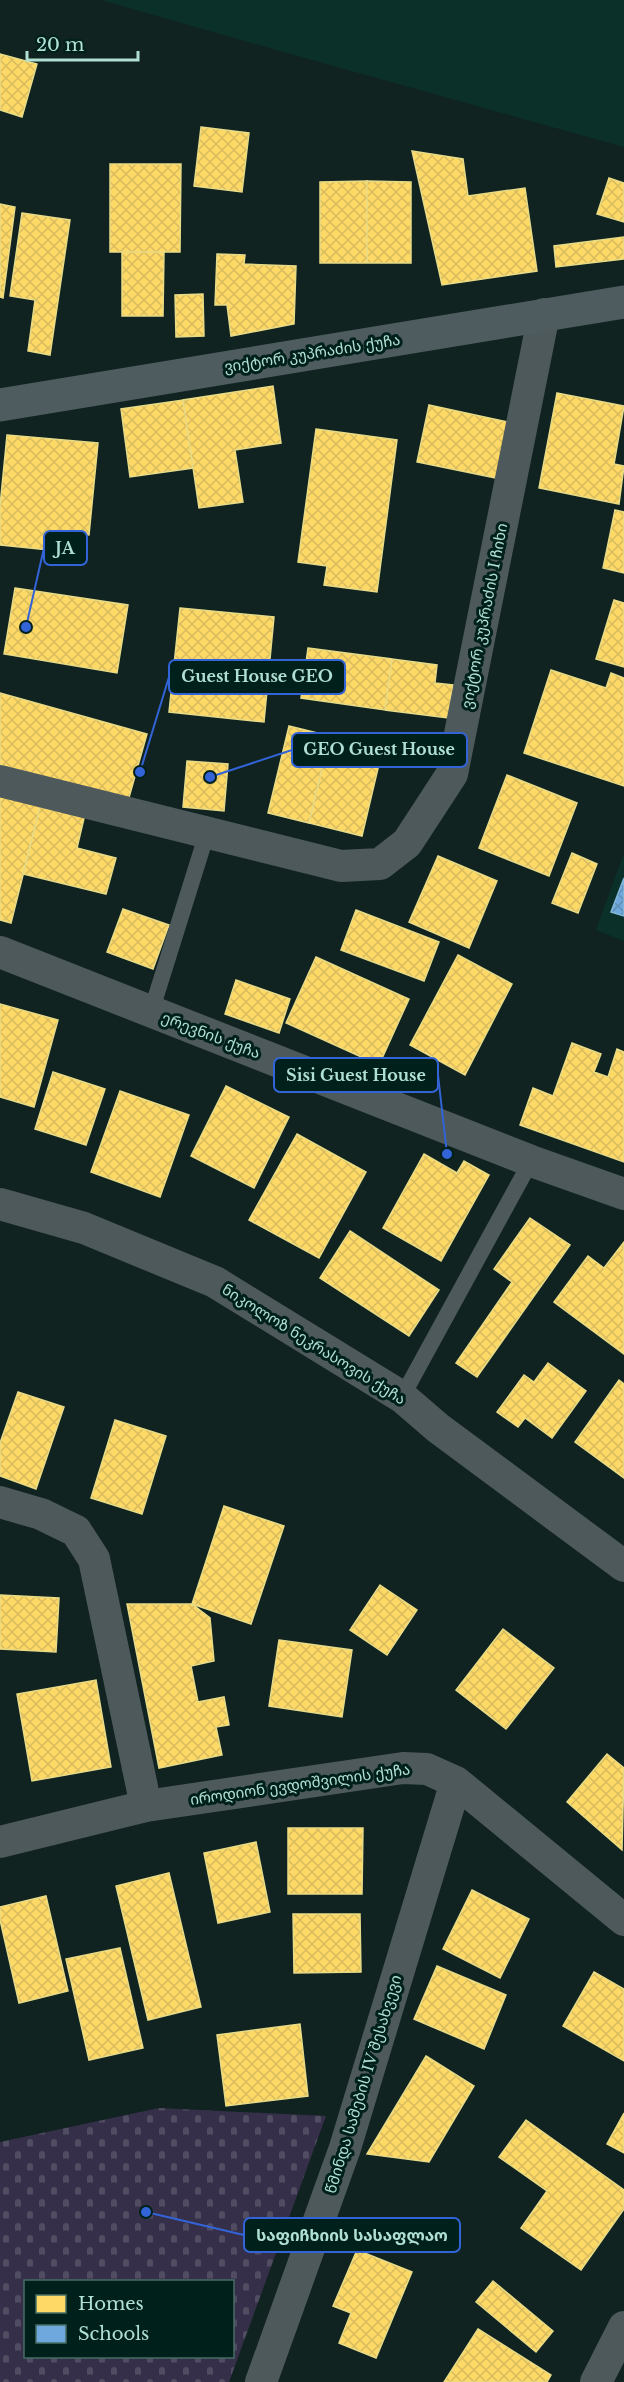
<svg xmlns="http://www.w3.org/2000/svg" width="624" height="2382" font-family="'Libre Baskerville','Noto Sans Georgian',serif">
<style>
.built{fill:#0b3029}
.cemetery{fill:url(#cemetery-stones);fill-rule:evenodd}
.homes{fill:url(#homes-cross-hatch);stroke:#e7db87;stroke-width:1.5}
.schools{fill:url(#schools-cross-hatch);stroke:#82b9da;stroke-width:1.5}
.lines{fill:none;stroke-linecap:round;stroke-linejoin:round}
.lane{stroke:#4e595c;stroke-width:16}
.street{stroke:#4e595c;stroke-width:32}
.secondary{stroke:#4e5b5f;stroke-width:33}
.labels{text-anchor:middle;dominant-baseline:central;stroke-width:6;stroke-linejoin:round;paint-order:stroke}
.street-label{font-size:15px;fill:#b0e0d4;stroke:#00211b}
.leader{fill:none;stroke:#3364d7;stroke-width:2}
.callout-dot{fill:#3364d7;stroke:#00211b;stroke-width:2}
.callout{fill:#00211b;stroke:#3364d7;stroke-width:2}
.callout-label{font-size:16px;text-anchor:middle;font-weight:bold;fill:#b0e0d4}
</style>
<defs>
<pattern id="cemetery-stones" width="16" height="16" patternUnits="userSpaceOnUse" patternTransform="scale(1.5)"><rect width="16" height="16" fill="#352f49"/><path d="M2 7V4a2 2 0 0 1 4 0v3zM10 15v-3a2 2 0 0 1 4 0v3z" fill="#504d62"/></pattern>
<pattern id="homes-cross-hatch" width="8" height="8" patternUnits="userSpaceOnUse" patternTransform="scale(1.5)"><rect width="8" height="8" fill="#ffd966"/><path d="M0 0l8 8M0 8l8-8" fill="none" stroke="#d7bb5e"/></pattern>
<pattern id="schools-cross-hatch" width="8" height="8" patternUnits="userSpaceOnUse" patternTransform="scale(1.5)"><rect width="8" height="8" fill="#6fa8dc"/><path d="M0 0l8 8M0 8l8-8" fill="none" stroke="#608fb5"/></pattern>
</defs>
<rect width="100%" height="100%" fill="#102320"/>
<path class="built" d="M101,0H624V147L280,51Z
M624,853V941L596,930Z"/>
<path class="cemetery" d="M159,2108L326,2116L229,2382H0V2142ZM26,2282H232V2356H26Z"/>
<path class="homes" d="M0,54L37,64L22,117L0,110Z
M201,127L249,133L242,192L194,186Z
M412,151L463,159L468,196L525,188L537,271L442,285Z
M110,164H181L180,252H110Z
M609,178L624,183V222L597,214Z
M367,181V263H320V182Z
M367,181L411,182V263H367Z
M0,204L15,207L3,298L0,297Z
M22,213L70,220L50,355L28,351L35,300L10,296Z
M624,237V259L556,267L554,246Z
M122,252H164L163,316H122Z
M217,254L245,255L244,264L296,266L294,324L231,336L227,305H215Z
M203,294L204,336L176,337L175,295Z
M273,386L281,443L235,450L243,502L199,508L183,400Z
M557,393L624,406L614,464L624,466L619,504L539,488Z
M183,400L193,468L130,477L121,409Z
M429,405L508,422L496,478L417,462Z
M316,429L397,440L377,592L324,585L327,566L298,562Z
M7,435L98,443L89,535L80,534L78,553L0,545V506Z
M615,510L624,512V573L603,568Z
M15,588L128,605L117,673L4,654Z
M614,600L624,603V667L596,659Z
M180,608L274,617L264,722L169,712Z
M308,648L392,659L385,710L301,698Z
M392,659L437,665L435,683L453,685L448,718L385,710Z
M551,670L606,688L611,673L624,678V786L524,753Z
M0,693L147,734L128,801L0,765Z
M289,726L330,736L309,823L268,813Z
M327,747L380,760L362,836L309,823Z
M187,761L228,764L224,811L183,807Z
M507,775L577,803L549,876L479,848Z
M0,793L41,803L11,923L0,920Z
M41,803L85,814L77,848L116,858L106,894L23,874Z
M572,853L597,864L578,913L552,903Z
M438,856L497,881L469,948L409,922Z
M123,909L169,925L153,969L107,952Z
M356,910L439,942L424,981L341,950Z
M458,955L512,984L465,1075L410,1045Z
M316,957L409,999L379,1065L286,1023Z
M236,980L290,999L279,1033L225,1014Z
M0,1004L58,1020L34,1107L0,1097Z
M572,1043L601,1054L594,1072L608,1077L617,1049L624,1052V1162L520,1125L533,1088L553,1096Z
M53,1072L105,1089L86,1145L35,1129Z
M226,1086L289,1117L254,1188L191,1156Z
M120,1091L189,1115L160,1197L91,1172Z
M297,1134L366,1172L319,1258L249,1220Z
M424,1154L457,1173L464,1161L489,1175L441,1261L383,1228Z
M530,1218L570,1245L477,1377L456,1363L512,1282L494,1269Z
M350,1231L439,1290L409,1336L320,1278Z
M624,1242V1354L554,1302L588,1256L604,1268Z
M548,1363L586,1391L552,1438L525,1418L518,1427L497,1412L524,1375L534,1382Z
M619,1380L624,1384V1478L575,1442Z
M18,1392L64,1407L36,1489L0,1476V1443Z
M115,1420L166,1436L142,1514L91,1498Z
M224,1506L284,1526L251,1624L192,1604Z
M380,1585L417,1610L387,1655L350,1630Z
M0,1595L59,1598L56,1652L0,1649Z
M127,1604H192L210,1618L214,1661L191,1666L198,1702L224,1697L229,1725L216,1727L222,1755L159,1768Z
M503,1629L554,1668L506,1729L456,1690Z
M279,1640L352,1650L342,1717L269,1706Z
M96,1680L111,1767L32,1781L17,1694Z
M607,1754L624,1768L622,1850L567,1802Z
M288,1828H363L362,1894H288Z
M256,1842L270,1912L218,1923L204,1853Z
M169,1873L201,2007L148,2020L116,1886Z
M472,1890L529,1919L500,1978L443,1949Z
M46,1896L68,1991L19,2003L0,1920V1907Z
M293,1914H360L361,1972L294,1973Z
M120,1948L143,2048L89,2060L66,1959Z
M437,1966L506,1995L484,2049L414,2019Z
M594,1972L624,1989V2061L563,2026Z
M300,2024L308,2096L226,2106L217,2035Z
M426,2056L474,2086L429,2162L367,2154Z
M624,2113V2153L607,2144Z
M526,2120L624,2190V2209L581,2270L521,2228L547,2191L499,2157Z
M357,2250L412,2272L376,2358L339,2343L351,2313L333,2306Z
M493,2281L553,2331L536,2352L476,2302Z
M478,2329L551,2375L547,2382H444Z"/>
<path class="schools" d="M624,878V916L611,912Z"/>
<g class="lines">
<path class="lane" d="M151,1012L207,833
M402,1397L531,1161"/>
<path class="street" d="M0,781L341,866L380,864L407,843L452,774L544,314
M0,952L531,1161L624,1194
M0,1204L84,1228L215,1282L402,1397L438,1428L624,1566
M0,1502L41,1514L76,1531L94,1559L146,1806
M0,1842L146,1806L403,1768L427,1769L456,1782L624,1920
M261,2382L345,2148L456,1782
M596,2382L624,2327"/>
<path class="secondary" d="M0,405L624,302"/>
</g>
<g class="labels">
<g class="street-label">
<text transform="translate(312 353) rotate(-9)">ვიქტორ კუპრაძის ქუჩა</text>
<text transform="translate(484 616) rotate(-79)">ვიქტორ კუპრაძის I ჩიხი</text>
<text transform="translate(211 1035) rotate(21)">ერევნის ქუჩა</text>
<text transform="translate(314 1344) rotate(32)">ნიკოლოზ ნეკრასოვის ქუჩა</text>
<text transform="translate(300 1784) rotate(-8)">იროდიონ ევდოშვილის ქუჩა</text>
<text transform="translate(363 2084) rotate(-73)">წმინდა სამების IV შესახვევი</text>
</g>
</g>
<path class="leader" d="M26 627L44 548M140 772L169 677M210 777L292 750M447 1154L438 1075M146 2212L244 2235"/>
<g class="callout-dot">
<circle cx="26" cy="627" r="6"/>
<circle cx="140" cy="772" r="6"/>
<circle cx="210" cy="777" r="6"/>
<circle cx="447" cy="1154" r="6"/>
<circle cx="146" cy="2212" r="6"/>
</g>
<g class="callout">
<rect x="44" y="531" width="43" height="34" rx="6"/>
<rect x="169" y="660" width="176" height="34" rx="6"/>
<rect x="292" y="733" width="175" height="34" rx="6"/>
<rect x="274" y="1058" width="164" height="34" rx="6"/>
<rect x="244" y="2218" width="216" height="34" rx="6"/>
</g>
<g class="callout-label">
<text x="65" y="554">JA</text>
<text x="257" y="682">Guest House GEO</text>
<text x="379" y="755">GEO Guest House</text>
<text x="356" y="1081">Sisi Guest House</text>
<text x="352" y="2241">საფიჩხიის სასაფლაო</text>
</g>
<rect x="24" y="2280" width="210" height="78" fill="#00211b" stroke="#466d65" stroke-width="1.5"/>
<rect x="36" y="2295" width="30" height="18" fill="#ffd966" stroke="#466d65" stroke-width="1.5"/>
<text x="78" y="2310" font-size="18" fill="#b0e0d4">Homes</text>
<rect x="36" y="2325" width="30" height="18" fill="#6fa8dc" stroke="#466d65" stroke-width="1.5"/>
<text x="78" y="2340" font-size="18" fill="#b0e0d4">Schools</text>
<path d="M27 51v9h111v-9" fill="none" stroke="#b0e0d4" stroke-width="3"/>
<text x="36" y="51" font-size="18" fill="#b0e0d4" stroke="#00211b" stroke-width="4.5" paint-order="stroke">20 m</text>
</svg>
